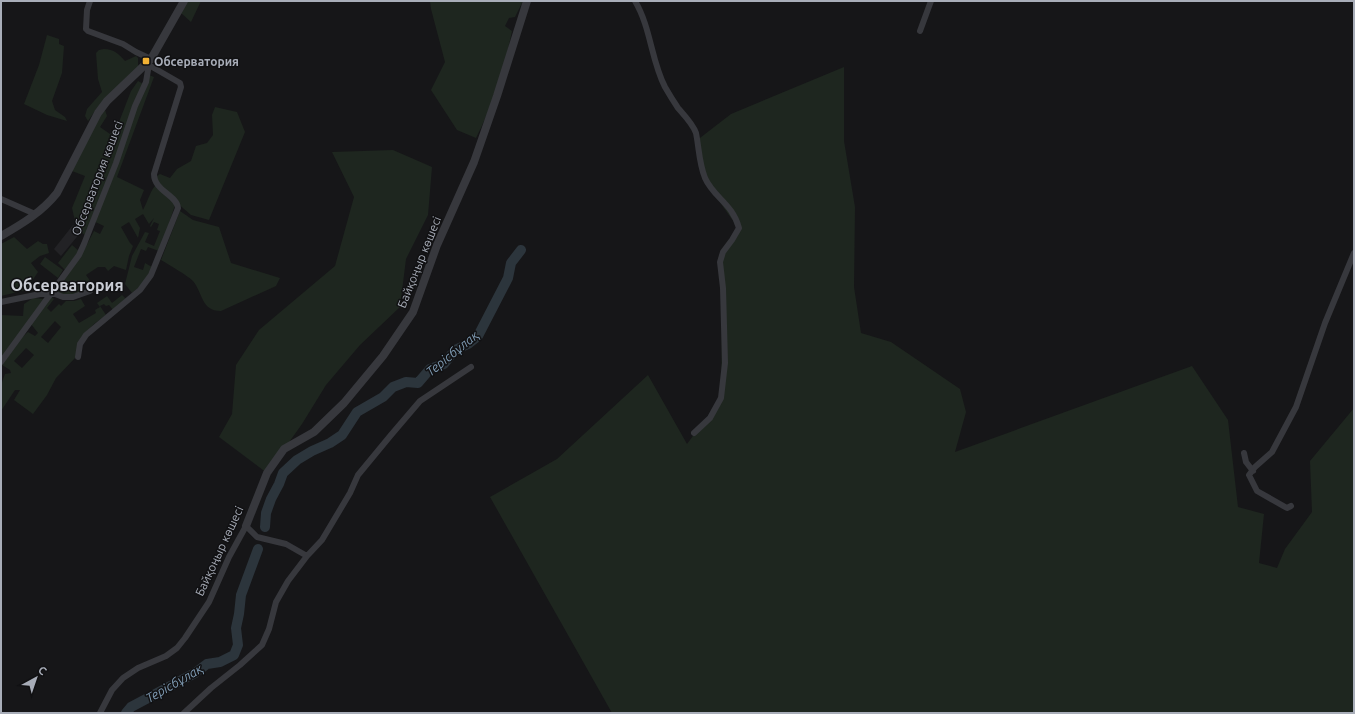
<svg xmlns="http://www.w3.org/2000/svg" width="1355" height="714" font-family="Ubuntu,sans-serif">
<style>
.built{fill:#222225}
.green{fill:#1e261f;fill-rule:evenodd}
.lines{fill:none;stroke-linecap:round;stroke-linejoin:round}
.river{stroke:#2c353c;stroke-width:10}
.minor{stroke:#37383d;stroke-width:6}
.tertiary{stroke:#37383d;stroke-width:8}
.poi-dot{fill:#f2b134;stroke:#111113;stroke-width:1.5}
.labels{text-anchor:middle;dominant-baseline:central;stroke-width:3;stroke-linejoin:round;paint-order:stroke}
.poi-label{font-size:12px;font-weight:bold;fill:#a8adb8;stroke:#111113;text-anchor:start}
.street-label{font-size:12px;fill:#a8adb8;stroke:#111113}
.water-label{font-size:13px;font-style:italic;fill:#7f9bb3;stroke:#111113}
.district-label{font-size:16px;font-weight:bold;fill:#c9ccd4;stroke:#111113}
</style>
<rect width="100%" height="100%" fill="#161618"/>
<path class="built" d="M73,225L81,232L61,256L54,249Z"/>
<path class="green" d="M188,1H201L191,22L181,13Z
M430,1H523L515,17L509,18L505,26L512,31C505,66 493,105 476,138L457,130L431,90L445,62L431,9Z
M47,35L59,39V44L64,46L62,73L52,101L55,110L65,117L67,121L47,115L24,104L39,65Z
M104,49C114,49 119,54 125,61L136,56L138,58V68L97,108L88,121L85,116L87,109L102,92L98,79L96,53L99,50Z
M844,67V141L855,207L854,287L861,333L891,342L960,389L966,412L955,452L1192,366L1228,420L1238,507L1264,514L1259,563L1277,568L1285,549L1312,512L1310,461L1354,408V713H612L490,497L557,459L648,375L687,444L721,398L723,252L738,228L710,188L696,141L731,114Z
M149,75L154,77L117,177L144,190L140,200L143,210C147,203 151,189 156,185L175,205L169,223V227L159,251L148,247L146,251L141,249L134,267L143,270L145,263L152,267L145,282L132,293L125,284L132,256L145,232L149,233L145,242L154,246L160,231L157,230L159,224L154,222L151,227L150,226L154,218L149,224L143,214L135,219L140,228L138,238L129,222L121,227L130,243L133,246L129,256L126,270L114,266L108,271L105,267H98L86,275L93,285L88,289L83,283L77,296L63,295L53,291L84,250L94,231L100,234L104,226L91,220L86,236L81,232L79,225L75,221L72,208L85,176L72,171L98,117L105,110L107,116L100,127L110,134L119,122L131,91L138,81L145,85Z
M215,107L237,112L245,132L209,220L191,215L176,202L154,178L160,174L170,178L177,169L191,161L196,146L207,143L213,135L212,115Z
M393,150L432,167L428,215L406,259L400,307L360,345L326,385L302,424L267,473L219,437L232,414L236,365L259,330L335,266L354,197L332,152Z
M180,211L193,220L219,227L231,263L280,278L276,286L221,311C201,311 203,293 193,281C187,275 169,265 161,260Z
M14,237L27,249L38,241L43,244H47L49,253L40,256L31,263L38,272L26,290L1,296V244Z
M72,245L79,251L65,270L58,263Z
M45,257L63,270L58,278L40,264Z
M122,295L126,299L113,310L109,305L106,306L104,304L100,306L106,315L94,324L81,337L75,358L56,378L47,395L33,414L14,400L20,390H15L1,411V385L5,374L11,373L10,370L2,365L21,338L28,332L35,336L38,333L31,324L50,296L54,299L47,308L51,312L59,304L61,306L66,301H74L81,299L85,306L73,314L79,323L96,313L95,310L100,307L97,303L107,296L112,303ZM55,321L61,327L48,343L41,337ZM26,348L34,355L22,368L14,361Z
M33,298L44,299L1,359V315L23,316L24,304Z"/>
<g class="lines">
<path class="river" d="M265,527L266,513L271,499L279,484L283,473L297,460L312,451L330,443L342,435L357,412L383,397L393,387L406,382L418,383L430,369L444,364L455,350L468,344L478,336L508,278L511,263L521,250
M126,713L131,707L195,673L207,664L220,662L234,655L238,645L236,628L239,614L241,595L258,549"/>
<path class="minor" d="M90,1L87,10L86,29L88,31L123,44L136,52L151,59
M635,1C651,28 651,60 665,87C669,94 674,102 678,108C684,115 693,124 696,133C699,148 699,163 705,178C714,198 732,203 739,228L732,240L723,252L720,262L723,288L725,363L721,398L710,418L694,433
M920,31L931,1
M1,199L35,214
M1,302L50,292L63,297H73L90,291
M78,357L80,344L86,335L140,290L151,275L178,208C177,195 154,191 154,174L181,87L180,83L147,64
M1,362L79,255L84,244L116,163L135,106L146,82L148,70L147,64
M1244,453L1246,462L1253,471
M1291,506L1287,508L1257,491L1249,475L1255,467L1272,452L1296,407L1325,323L1354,253
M100,713L112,690L123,678L138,668L166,656L177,648L185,638L209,602L229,557L246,526L257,537L286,544L307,556
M184,713L211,688L240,665L262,645L269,629L276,602L288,581L307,556L322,540L350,493L358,475L391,435L420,401L471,367"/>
<path class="tertiary" d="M1,236C22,224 42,212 57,193L98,113L107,101L151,59L184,1
M246,526L267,473L284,449L314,432L344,403L383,356L413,312L437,245L474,162L497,96L527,1"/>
</g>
<rect class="poi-dot" x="142" y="57" width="8" height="8" rx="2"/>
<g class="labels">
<g class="poi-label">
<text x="154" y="61">Обсерватория</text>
</g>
<g class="street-label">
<text transform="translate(97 178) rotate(-69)">Обсерватория көшесі</text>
<text transform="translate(419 262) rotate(-68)">Байқоңыр көшесі</text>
<text transform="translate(219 551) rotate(-65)">Байқоңыр көшесі</text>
</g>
<g class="water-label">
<text transform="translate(452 353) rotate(-39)">Терісбұлақ</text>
<text transform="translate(174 683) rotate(-30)">Терісбұлақ</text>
</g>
<g class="district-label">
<text x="67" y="285">Обсерватория</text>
</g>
</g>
<rect width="1355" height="714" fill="none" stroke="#a8adb8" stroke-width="4"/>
<g transform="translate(36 678) rotate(40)" stroke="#111113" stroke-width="3" paint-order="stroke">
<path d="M0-3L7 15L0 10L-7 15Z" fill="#a8adb8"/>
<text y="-6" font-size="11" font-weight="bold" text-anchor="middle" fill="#a8adb8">С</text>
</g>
</svg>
